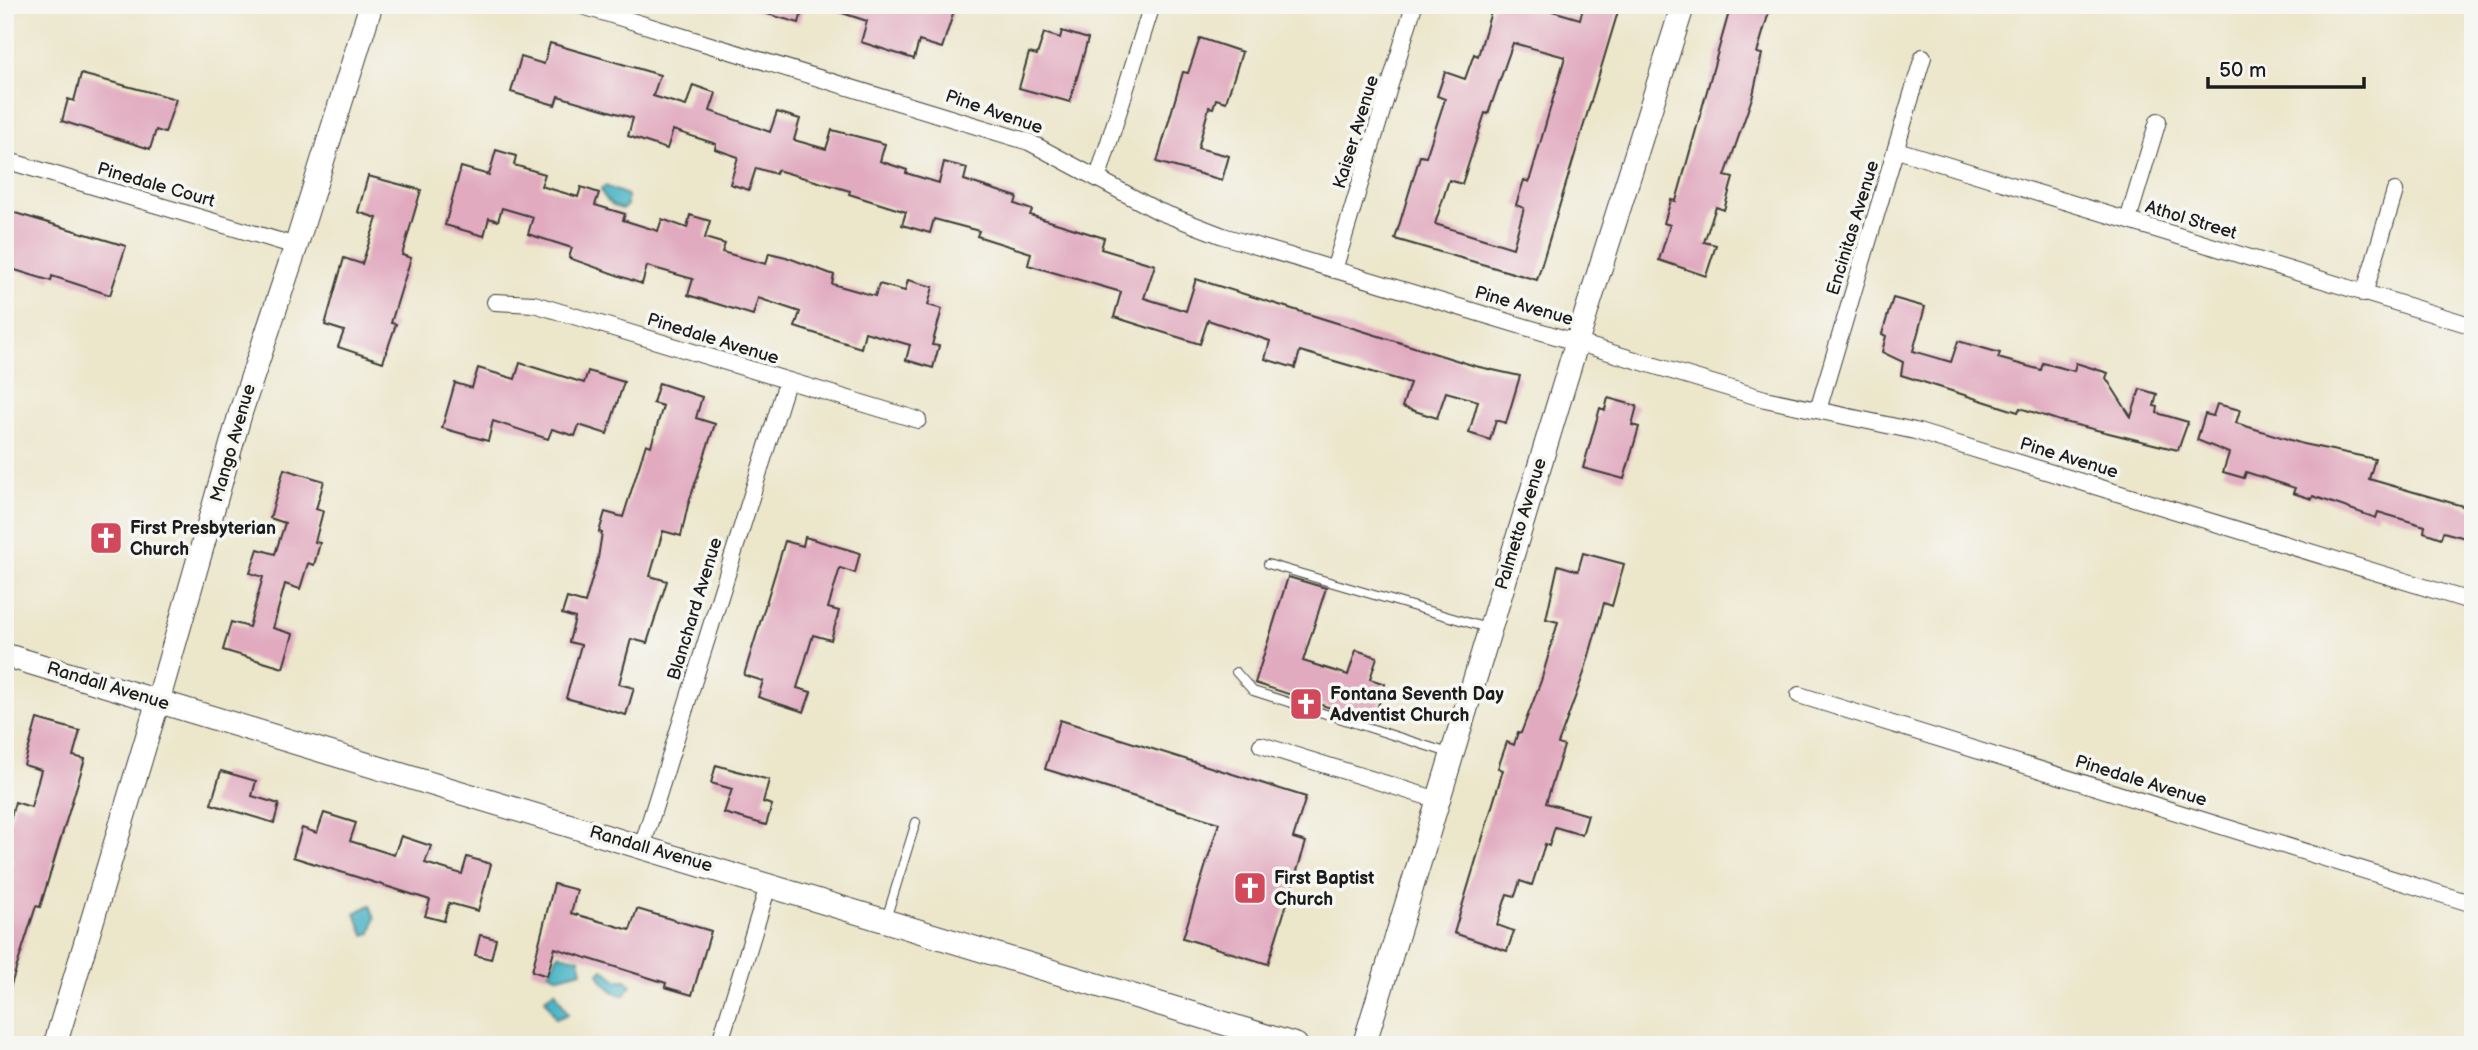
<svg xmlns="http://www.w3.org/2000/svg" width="2478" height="1050" font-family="'Balsamiq Sans',sans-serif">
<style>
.water{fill:#47b3c4;stroke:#326870;stroke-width:2}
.building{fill:#e1aabf;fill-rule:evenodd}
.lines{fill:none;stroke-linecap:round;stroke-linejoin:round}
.lane-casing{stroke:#3b3a36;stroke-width:10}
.street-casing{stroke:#3b3a36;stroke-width:18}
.secondary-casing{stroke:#3b3a36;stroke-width:25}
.lane{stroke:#fff;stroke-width:8}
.street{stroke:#fff;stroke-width:16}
.secondary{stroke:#fff;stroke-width:23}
.labels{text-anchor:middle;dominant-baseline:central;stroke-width:7;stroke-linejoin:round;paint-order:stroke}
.street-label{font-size:18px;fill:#1c1c1c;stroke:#f6f6f2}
.poi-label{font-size:18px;font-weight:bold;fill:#1c1c1c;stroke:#f6f6f2;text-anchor:start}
</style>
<rect width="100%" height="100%" fill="#f6f6f2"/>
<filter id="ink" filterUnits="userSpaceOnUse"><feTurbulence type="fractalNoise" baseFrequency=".0143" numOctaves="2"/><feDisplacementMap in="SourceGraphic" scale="14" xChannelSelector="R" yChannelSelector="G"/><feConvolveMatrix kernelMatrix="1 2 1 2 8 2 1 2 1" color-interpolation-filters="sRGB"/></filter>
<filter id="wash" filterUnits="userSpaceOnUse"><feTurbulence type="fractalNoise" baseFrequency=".00686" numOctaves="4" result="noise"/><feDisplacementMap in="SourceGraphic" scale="28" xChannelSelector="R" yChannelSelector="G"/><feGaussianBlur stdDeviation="1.57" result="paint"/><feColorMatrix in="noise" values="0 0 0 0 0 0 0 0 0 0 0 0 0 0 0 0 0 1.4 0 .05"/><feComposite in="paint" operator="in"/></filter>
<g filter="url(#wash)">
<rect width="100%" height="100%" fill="#ece6cb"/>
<path class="water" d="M605,186L627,195V205L623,209C613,208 603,198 601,189Z
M370,905L375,918L371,933L364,935L355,913Z
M558,954L579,958L582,971L559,977L549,973Z
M603,969L617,980H626L631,985L625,995C614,996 602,983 599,973Z
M555,991L568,1014L556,1019L545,999Z"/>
<g id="blocks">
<path class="building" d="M754,5H804L799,23L753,10Z
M831,5H956L942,48L919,41L914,59L861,42L867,21L830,9Z
M1493,5H1532L1580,19L1584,5H1620L1537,280L1395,239L1420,156L1426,157L1445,99L1437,96L1445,72L1465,79L1474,54L1478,56ZM1513,43L1565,57L1529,182L1524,180L1516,205L1524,208L1513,248L1435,224L1449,180L1462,184L1485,113L1488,114Z
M1731,5H1771L1757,53L1762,54L1753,95L1725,176L1733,178L1724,210L1716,207L1704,242L1716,245L1706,276L1659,260L1670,225L1664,223L1671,200L1676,201Z
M1062,31L1088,39L1070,102L1019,88L1029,53L1037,55L1044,33L1060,38Z
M1200,38L1242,52L1226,102L1216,99L1213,108L1209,107L1198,148L1229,156L1222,180L1157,162L1183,72L1188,73Z
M550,43L660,75L653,96L686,106L693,85L716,93L710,111L770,132L777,112L800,119L794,140L826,149L832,130L867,139L885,144L880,161L907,170L906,173L939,183L944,162L967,168L964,180L1017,197L1015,204L1032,210L1030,215L1104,238L1101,249L1155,265L1144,298L1186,311L1196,279L1475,366L1520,376L1506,423L1496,420L1490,440L1469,433L1478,401L1446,392L1437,418L1402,407L1410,383L1300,351L1295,368L1265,359L1270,341L1208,320L1200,344L1114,317L1121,292L1028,265L1031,253L977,236L979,231L934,219L930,233L902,225L906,212L849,194L850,191L777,170L776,174L756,168L749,190L730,184L738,157L715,149L716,144L673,130L667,149L628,136L633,118L558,96L555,105L511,92L521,57L544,64Z
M81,74L176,99L165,133L156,130L150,149L62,121L68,99L74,101Z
M496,150L516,156L514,165L545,174L541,186L578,197L581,187L599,193L595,205L625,214L623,220L658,231L662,219L687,228L690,215L710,221L705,238L725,244L722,252L766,264L769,253L786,257L834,275L832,284L875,296L879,284L905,291L908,280L933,287L928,305L942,309L932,345L939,346L933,368L906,360L910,345L865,332L861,348L795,327L800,312L758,298L753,315L688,295L693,279L647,266L642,284L569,258L572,248L528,234L533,217L502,208L498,221L489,218L484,236L445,225L461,167L489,175Z
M368,176L421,190L402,255L411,258L391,323L396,324L383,362L338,347L344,331L325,325L344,258L362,264L377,218L358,212Z
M5,210L126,246L110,295L52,276L51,281L5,267Z
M1893,298L1925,307L1913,351L1951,362L1958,341L2000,353L1998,358L2041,370L2043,363L2074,371L2076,363L2108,373L2106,378L2131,417L2140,389L2157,394L2154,406L2158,407L2157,413L2188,422L2178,450L2060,421L2020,408L2018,412L1901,375L1903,362L1882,352L1886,336L1882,334Z
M520,363L584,383L588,371L624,382L607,434L579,425L575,436L552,429L548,439L493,421L488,441L442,428L455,383L472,388L478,368L515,379Z
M659,383L702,397L696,418L715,424L688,505L681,536L663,531L650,576L667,581L647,643L631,639L619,684L634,688L626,715L566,698L581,645L569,642L575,618L562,614L567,598L585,603L598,558L602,533L599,532L605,512L623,517L646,444L651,446L663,406L653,403Z
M1608,398L1637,406L1632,425L1639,427L1624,479L1583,468L1600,408L1605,410Z
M2217,404L2240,410L2236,423L2303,444L2375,459L2369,479L2473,509V540L2443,532L2441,538L2424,532L2425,526L2378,512L2376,518L2313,496L2312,499L2293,493L2295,488L2246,472L2244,478L2223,472L2229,453L2197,440L2205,414L2213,416Z
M284,469L324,481L316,509L323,511L315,542L320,543L314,565L308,563L300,589L285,584L273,628L293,634L283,668L223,650L231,622L249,627L263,577L250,573L258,549L275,554L285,523L270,518Z
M805,537L860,553L855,573L840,568L828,608L839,611L831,640L813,635L797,688L811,692L804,712L758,697L763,681L744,675L785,541L803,546Z
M1583,553L1624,564L1612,606L1604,603L1584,673L1558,744L1564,746L1546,803L1588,815L1582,835L1555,827L1549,846L1545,844L1532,885L1520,881L1515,896L1507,894L1497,925L1514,931L1507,951L1454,933L1503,770L1498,768L1507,742L1514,745L1518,732L1521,733L1541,681L1558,622L1546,619L1558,565L1578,571Z
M1288,577L1326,588L1303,661L1348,675L1356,650L1377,657L1370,679L1385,684L1373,722L1255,683Z
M37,719L80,731L73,756L85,759L40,907L36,906L9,991L5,990V888L13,860L5,858L12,832L7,831L15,802L31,807L41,770L24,765Z
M1060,720L1306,797L1293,838L1306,842L1268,964L1183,938L1219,823L1045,769Z
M716,765L769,780L763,802L772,805L766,825L724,813L732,789L711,783Z
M221,771L256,781L252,796L279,804L274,823L211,804Z
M324,813L356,823L350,841L394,855L401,836L431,846L425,863L462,874L467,857L491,864L478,911L449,903L444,921L425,916L430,900L293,857L302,828L317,833Z
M554,884L577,890L571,913L630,930L637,909L711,931L692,995L665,987L666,983L555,948L547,976L532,971Z
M480,935L496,939L491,959L475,955Z"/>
</g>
</g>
<g filter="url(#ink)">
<use href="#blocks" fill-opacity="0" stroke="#3b3a36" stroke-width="2"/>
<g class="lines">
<defs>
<path id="lane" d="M1268,564L1487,628
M1236,672L1253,691L1449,753
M886,919L916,822"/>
<path id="street" d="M579,5L1029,142L1158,211L1223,236L1765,399L1915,431L2473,602
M1897,150L2473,326
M5,160L296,246
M1098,177L1152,5
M2128,220L2158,121
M1334,270L1414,5
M2364,294L2395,191
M495,302L534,304L918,420
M1818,410L1923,57
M1799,695L2473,904
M1261,745L1438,800
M642,847L787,382
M719,1045L769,883"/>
<path id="secondary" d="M5,655L1296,1045
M55,1045L158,701L241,411L296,246L371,5
M1364,1045L1577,342L1683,5"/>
</defs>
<use href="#lane" class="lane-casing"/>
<use href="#street" class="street-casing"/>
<use href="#secondary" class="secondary-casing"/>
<use href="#lane" class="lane"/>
<use href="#street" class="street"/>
<use href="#secondary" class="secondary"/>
</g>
</g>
<defs>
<symbol id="church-square" viewBox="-11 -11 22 22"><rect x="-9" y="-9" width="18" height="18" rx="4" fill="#d1495b" stroke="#f6f6f2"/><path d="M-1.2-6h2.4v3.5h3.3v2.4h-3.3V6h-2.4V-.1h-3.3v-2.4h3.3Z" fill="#fff"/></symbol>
</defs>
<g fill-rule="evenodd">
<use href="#church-square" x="87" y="519" width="38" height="38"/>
<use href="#church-square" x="1287" y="685" width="38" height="38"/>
<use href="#church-square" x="1231" y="869" width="38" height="38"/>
</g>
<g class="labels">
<g class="street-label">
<text transform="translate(994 112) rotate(19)">Pine Avenue</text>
<text transform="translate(1356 132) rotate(-73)">Kaiser Avenue</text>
<text transform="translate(156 185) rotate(16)">Pinedale Court</text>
<text transform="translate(2191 220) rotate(17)">Athol Street</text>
<text transform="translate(1853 228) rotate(-73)">Encinitas Avenue</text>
<text transform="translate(1524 306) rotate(16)">Pine Avenue</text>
<text transform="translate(713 339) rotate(17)">Pinedale Avenue</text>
<text transform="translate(233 443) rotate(-74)">Mango Avenue</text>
<text transform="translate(2069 458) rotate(17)">Pine Avenue</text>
<text transform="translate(1521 524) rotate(-73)">Palmetto Avenue</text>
<text transform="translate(695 609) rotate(-73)">Blanchard Avenue</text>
<text transform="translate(108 686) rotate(17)">Randall Avenue</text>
<text transform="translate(2141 781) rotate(17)">Pinedale Avenue</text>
<text transform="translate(651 849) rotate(16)">Randall Avenue</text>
</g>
<g class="poi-label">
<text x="130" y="528">First Presbyterian<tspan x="130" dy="21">Church</tspan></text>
<text x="1330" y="694">Fontana Seventh Day<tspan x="1330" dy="21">Adventist Church</tspan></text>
<text x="1274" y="878">First Baptist<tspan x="1274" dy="21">Church</tspan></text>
</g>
</g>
<rect width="2478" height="1050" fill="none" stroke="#f6f6f2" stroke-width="28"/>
<path d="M2208 77v10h156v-10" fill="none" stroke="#1c1c1c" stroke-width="3.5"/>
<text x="2219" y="77" font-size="21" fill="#1c1c1c" stroke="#f6f6f2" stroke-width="5" paint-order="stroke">50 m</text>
</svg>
